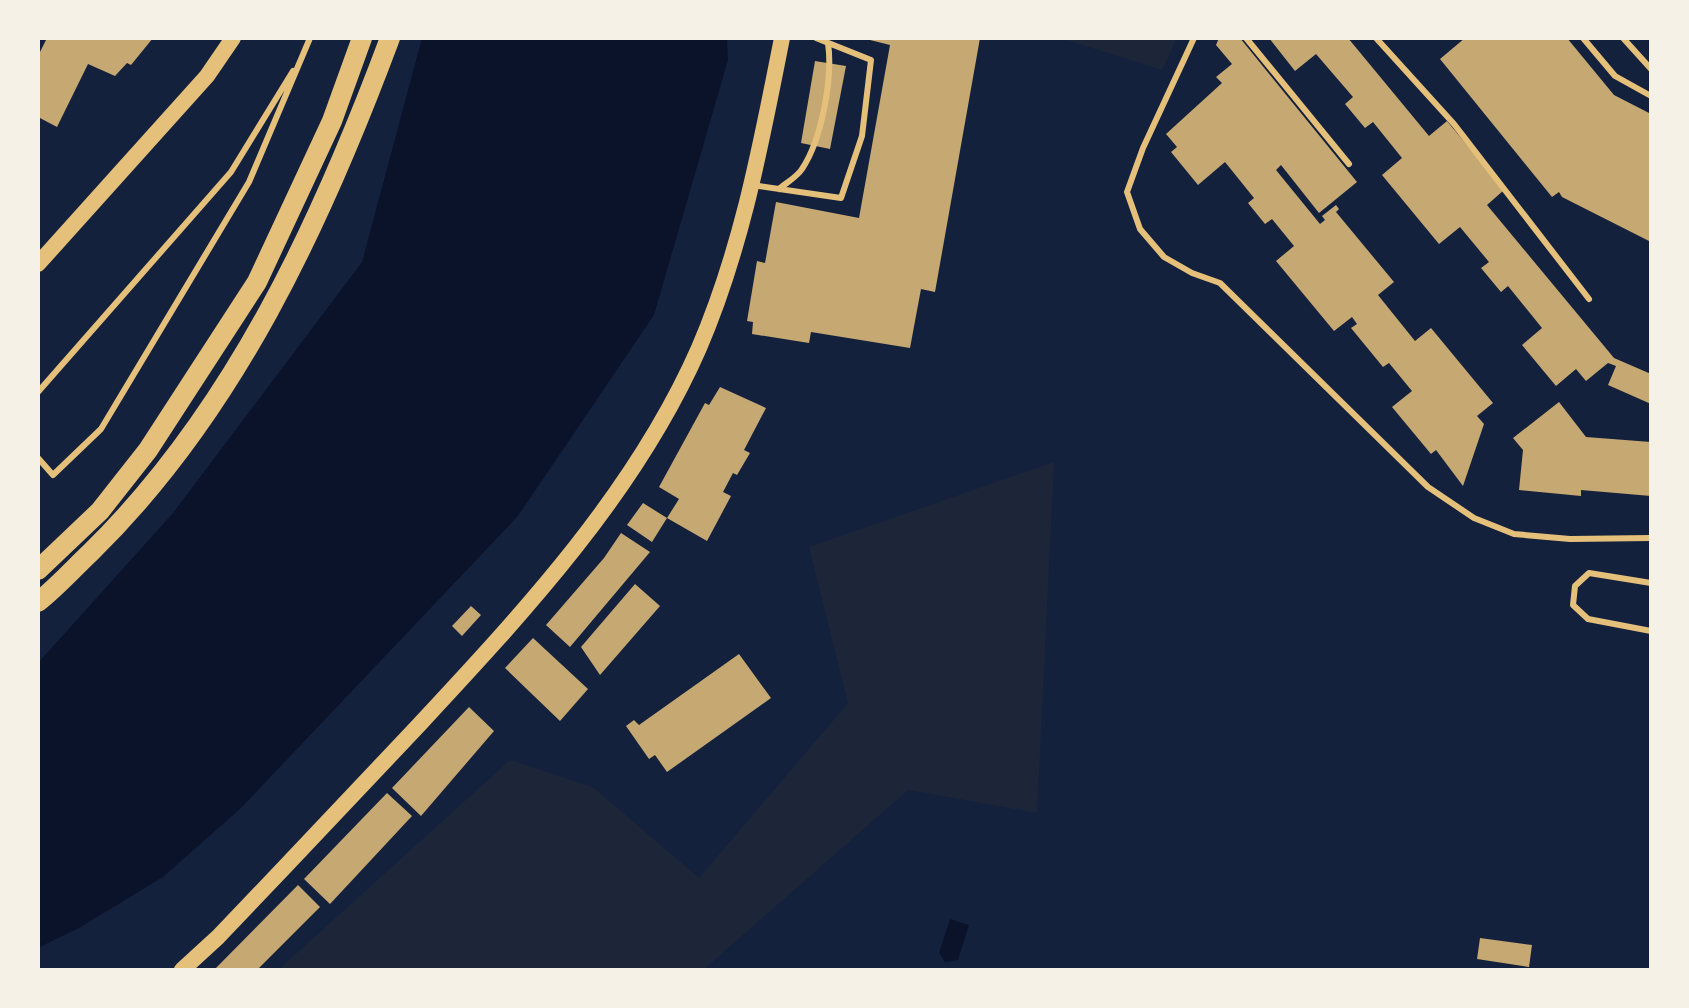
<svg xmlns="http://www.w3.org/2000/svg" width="1689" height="1008" font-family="Manrope,sans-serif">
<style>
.green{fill:#1d2539}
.water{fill:#0b132b}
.building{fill:#c6a872}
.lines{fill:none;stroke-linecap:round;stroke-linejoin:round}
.service{stroke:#e5c07b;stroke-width:6}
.secondary{stroke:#e5c07b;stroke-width:16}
.primary{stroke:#e5c07b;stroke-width:20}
</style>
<rect width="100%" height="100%" fill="#14213d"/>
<path class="green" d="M1060,38H1177L1162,70Z
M1054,462L1037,813L908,790L703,970H278L510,760L594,788L699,878L848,703L809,547Z"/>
<path class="water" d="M422,38H727L728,60L654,315L518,516L241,808L163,877L79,928L38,948V663L173,513L362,262Z
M950,919L969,925L958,960L945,962L939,953Z"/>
<path class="building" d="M47,38H153L131,65L127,63L115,76L88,64L57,127L38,117V56Z
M862,38H980L935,292L921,289L910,348L811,332L809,343L752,334L753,322L747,321L757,261L765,263L776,202L859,218L890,45Z
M1219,38H1240L1357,182L1319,213L1281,165L1276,170L1320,224L1325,220L1322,216L1336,205L1339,209L1336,212L1394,282L1378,295L1415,341L1431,328L1493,403L1477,416L1484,424L1463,486L1436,450L1431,454L1392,407L1412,391L1389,363L1383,367L1351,328L1357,324L1352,317L1334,331L1276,261L1294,246L1272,219L1265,224L1248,203L1254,198L1225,162L1198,185L1171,152L1177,147L1166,134L1222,83L1216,77L1232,64L1216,45Z
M1269,38H1348L1429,136L1447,121L1504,190L1487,205L1614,358L1651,374V404L1608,385L1616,366L1608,363L1586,381L1576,369L1556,386L1522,345L1542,328L1508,286L1501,292L1481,268L1489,262L1460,227L1439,244L1382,175L1402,158L1373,122L1365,128L1345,104L1353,97L1316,54L1295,71Z
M1465,38H1567L1614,95L1651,114V242L1562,197L1559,192L1552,197L1440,59Z
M815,61L846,66L830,149L801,143Z
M720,387L766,408L744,450L750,453L737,475L733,473L723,492L731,496L707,541L667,518L679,499L659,487L705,403L709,405Z
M1559,402L1586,437L1651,442V496L1581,490V496L1519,490L1523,450L1513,438Z
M643,503L667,518L652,542L627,525Z
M621,533L650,552L570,647L546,625L604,558Z
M635,584L660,606L600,675L581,647Z
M471,606L481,615L462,636L452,626Z
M533,638L588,689L560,721L505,668Z
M739,654L771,698L667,772L655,755L649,759L626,726L634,720L639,725Z
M469,707L494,731L421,816L392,788Z
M387,793L412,816L330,904L304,879Z
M298,885L320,907L257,970H214Z
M1480,938L1532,945L1529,967L1477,959Z"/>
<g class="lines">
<path class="service" d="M1194,38L1143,148L1127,192L1140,229L1164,257L1192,273L1220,283L1428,487L1474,518L1514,534L1570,539L1651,538
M1246,38L1349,164
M1376,38L1454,124L1589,299
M1583,38L1615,76L1651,96
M1623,38L1651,69
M752,185L841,198L862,136L871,60L816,38
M779,189C786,183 797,177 802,169C822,139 833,77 828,43
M38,392L231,172L293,71
M38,458L53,475L101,429L249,182L310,38
M1651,583L1589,573L1575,586L1573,605L1588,619L1651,631"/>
<path class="secondary" d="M38,264L207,76L233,38
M182,970L218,937C285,867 352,796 418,726C524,612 636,492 699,348C742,248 761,144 782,38"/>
<path class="primary" d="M38,570L100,511L148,450L257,282L332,121L362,38
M38,602C57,587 74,568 91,552C234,412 321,223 390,38"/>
</g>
<rect width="1689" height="1008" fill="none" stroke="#f6f1e7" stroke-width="80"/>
</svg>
